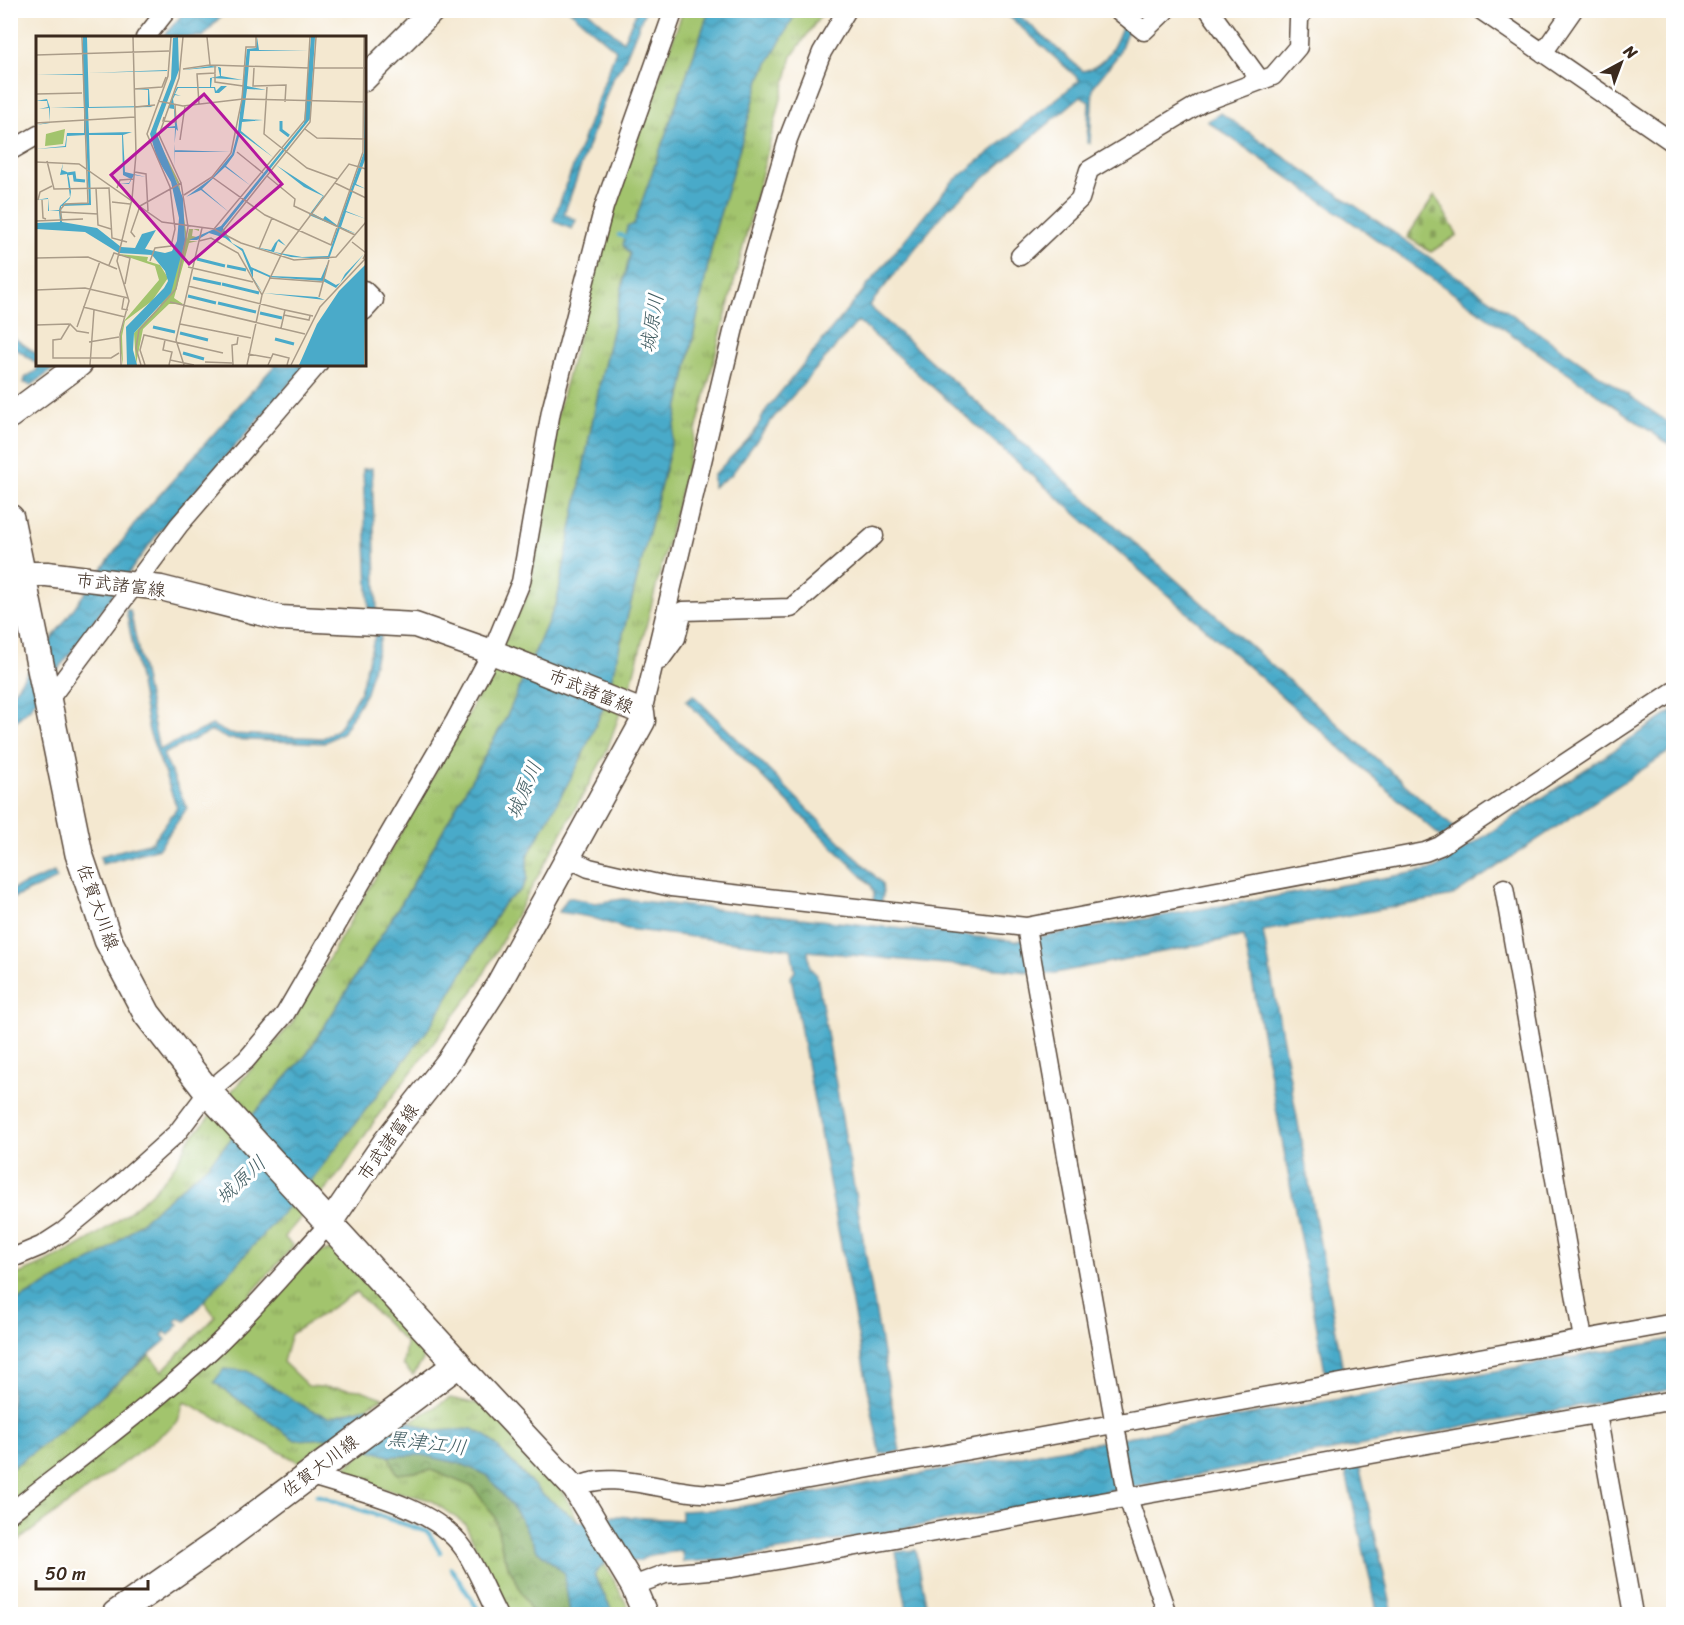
<svg xmlns="http://www.w3.org/2000/svg" width="1684" height="1625" font-family="Sriracha,'Klee One',sans-serif">
<style>
.grass{fill:url(#grass-tufts);stroke:#6e7746;stroke-width:1.5}
.forest{fill:url(#forest-crowns);stroke:#5e6a3f;stroke-width:1.5}
.cemetery{fill:url(#cemetery-stones);stroke:#6e7746;stroke-width:1.5}
.water{fill:url(#water-waves);stroke:#426a74;stroke-width:1.5}
.lines{fill:none;stroke-linecap:round;stroke-linejoin:round}
.stream{stroke:#4aaac9;stroke-width:4.5}
.street-casing{stroke:#574639;stroke-width:21}
.secondary-casing{stroke:#574639;stroke-width:27}
.primary-casing{stroke:#574639;stroke-width:30}
.street{stroke:#fff;stroke-width:18}
.secondary{stroke:#fff;stroke-width:24}
.primary{stroke:#fff;stroke-width:27}
.labels{text-anchor:middle;dominant-baseline:central;stroke-width:6;stroke-linejoin:round;paint-order:stroke}
.street-label{font-size:18px;fill:#3b2a1e;stroke:#fff}
.water-label{font-size:20px;font-style:italic;fill:#415d62;stroke:#fff}
.inset-river{fill:none;stroke:#4aaac9;stroke-width:3}
.inset-road{fill:none;stroke:#aa9c89;stroke-width:1.5}
.view{fill:#b5179e;fill-opacity:0.15;stroke:#b5179e;stroke-width:3}
.inset-edge{fill:none;stroke:#3b2a1e;stroke-width:3}
</style>
<defs>
<pattern id="grass-tufts" width="24" height="20" patternUnits="userSpaceOnUse" patternTransform="scale(1.5)"><rect width="24" height="20" fill="#a2c46d"/><path d="M3 7l-1-3M5 7V3M7 7l1-3M15 17l-1-3M17 17v-4M19 17l1-3" fill="none" stroke="#859f59"/></pattern>
<pattern id="forest-crowns" width="20" height="18" patternUnits="userSpaceOnUse" patternTransform="scale(1.5)"><rect width="20" height="18" fill="#81aa60"/><path d="M2 6a3 3 0 1 1 6 0M12 15a3 3 0 1 1 6 0" fill="none" stroke="#6b8b4f"/></pattern>
<pattern id="cemetery-stones" width="16" height="16" patternUnits="userSpaceOnUse" patternTransform="scale(1.5)"><rect width="16" height="16" fill="#a2c46d"/><path d="M2 7V4a2 2 0 0 1 4 0v3zM10 15v-3a2 2 0 0 1 4 0v3z" fill="#859f59"/></pattern>
<pattern id="water-waves" width="16" height="10" patternUnits="userSpaceOnUse" patternTransform="scale(1.5)"><rect width="16" height="10" fill="#4aaac9"/><path d="M0 5q4-4 8 0t8 0" fill="none" stroke="#3f8ba3"/></pattern>
</defs>
<rect width="100%" height="100%" fill="#fff"/>
<filter id="ink" filterUnits="userSpaceOnUse"><feTurbulence type="fractalNoise" baseFrequency=".0167" numOctaves="2"/><feDisplacementMap in="SourceGraphic" scale="12" xChannelSelector="R" yChannelSelector="G"/><feConvolveMatrix kernelMatrix="1 2 1 2 8 2 1 2 1" color-interpolation-filters="sRGB"/></filter>
<filter id="wash" filterUnits="userSpaceOnUse"><feTurbulence type="fractalNoise" baseFrequency=".008" numOctaves="4" result="noise"/><feDisplacementMap in="SourceGraphic" scale="24" xChannelSelector="R" yChannelSelector="G"/><feGaussianBlur stdDeviation="1.35" result="paint"/><feColorMatrix in="noise" values="0 0 0 0 0 0 0 0 0 0 0 0 0 0 0 0 0 1.4 0 .05"/><feComposite in="paint" operator="in"/></filter>
<g filter="url(#wash)">
<rect width="100%" height="100%" fill="#f4e8d0"/>
<path class="grass" d="M683,11H709L634,224L623,245L630,254L600,383L557,601L507,716L407,894L307,1054L208,1165L106,1252L11,1304V1277C69,1256 165,1202 187,1142L292,1023L467,717L529,592L558,412L613,206Z
M797,11H824L792,56L633,677L605,755L477,986L377,1117L343,1169L284,1237L293,1246L205,1347L214,1356L318,1252L334,1250L422,1345L423,1360L413,1375L403,1365L406,1343L356,1292L291,1334L283,1362L308,1386L361,1390L384,1398L366,1407L330,1417L214,1382L295,1440L330,1438L299,1462L184,1401L178,1422L11,1546V1469L65,1427L150,1355L162,1371L215,1316L203,1300L309,1183L480,944L504,903L521,890L527,880V857L578,765L605,704L669,454L715,231L761,76Z
M450,1398L487,1406L560,1487L579,1522L541,1493L488,1437L473,1429L435,1431L409,1422Z
M368,1449L389,1456L397,1474L431,1470L473,1487L495,1517L504,1557L530,1609L537,1614H508L465,1524L430,1500L340,1478V1471Z
M604,1563L632,1614H614L594,1574Z"/>
<path class="forest" d="M422,1455L462,1464L487,1475L518,1514L537,1550L564,1573L570,1614H537L530,1609L504,1557L495,1517L473,1487L431,1470L397,1474L389,1456Z"/>
<path class="cemetery" d="M1435,195L1457,235L1431,252L1407,237Z"/>
<path class="water" d="M185,11V10L225,11L203,37H163Z
M570,11H588L623,41L637,11H645L623,64L612,79L564,214L576,220L572,229L553,221L616,50Z
M709,11H797L761,76L715,231L669,454L605,704L578,765L527,857V879L521,890L504,903L430,1027L309,1183L186,1321L179,1318L175,1321L179,1324L169,1335L165,1332L162,1335L166,1340L65,1427L11,1469V1304L106,1252L208,1165L307,1054L407,894L507,716L557,601L600,383L630,254L623,245L627,227L634,224Z
M1003,11H1014L1083,71C1111,65 1119,35 1128,11H1147L1127,32L1118,55L1093,87L1090,143H1087L1089,102L1081,96L946,210L869,306L1454,828L1442,838L858,321L774,417L731,475L713,487V476L754,433L766,410L951,183L1080,80Z
M1221,113L1673,426V447L1207,121Z
M10,335L37,354L38,364L51,365L52,370L32,385L24,383L25,378L37,370L36,363L11,345Z
M275,365H307L158,533L30,708L11,725V695L139,518Z
M372,468L377,611L369,612L363,469Z
M126,610H130L159,750L212,725L229,734L323,738L338,729L360,692L375,635L382,633L366,693L343,732L324,743L228,739L212,731L163,754L187,808L159,848L102,864L100,856L152,842L177,808L149,731Z
M693,695L882,883L883,895L881,904L873,903L874,894L871,885L686,701Z
M1673,711V749L1453,896L1263,931L1344,1375L1326,1377L1244,936L1050,974L808,951L810,968L817,975L900,1451L880,1454L791,977L795,971L791,949L627,929L590,917L559,912L568,897L595,903L623,899L1016,941L1435,869Z
M54,872L57,879L11,899V890Z
M1674,1339L1673,1389L735,1559L683,1562L682,1551L650,1555L639,1561L604,1563L594,1575L614,1614H570L564,1573L537,1550L518,1514L487,1475L462,1464L422,1455L389,1456L330,1438L295,1440L214,1382L224,1369L247,1371L310,1410L330,1417L366,1407L435,1431L473,1429L488,1437L541,1493L579,1522L614,1516L681,1520V1511L726,1509Z
M1359,1465L1393,1614H1378L1345,1469Z
M916,1550L928,1614H908L896,1552Z"/>
<g class="lines">
<path class="stream" d="M619,235L631,238
M317,1495L428,1532L440,1552
M451,1568L481,1614"/>
</g>
</g>
<g filter="url(#ink)">
<g class="lines">
<defs>
<path id="street" d="M1118,10L1144,31L1166,10
M1209,10L1260,80
M1481,10L1674,143
M145,38L167,10
M1543,53L1573,10
M10,151L38,135
M1020,256L1080,199L1089,170L1201,103L1273,76L1298,47L1299,19L1304,10
M364,290L374,300L364,311
M660,660L676,638L683,611L791,608L874,536
M47,702L179,525L318,364
M642,712L739,307L788,139L822,52L847,10
M570,859L589,868L671,887L1026,927L1425,852L1440,846L1674,691
M1504,888L1583,1339
M1026,927L1128,1498L1167,1614
M10,1259L41,1246L64,1231L109,1194L177,1133L208,1092L246,1060L285,1014L455,721L492,652L521,582L551,411L604,207L674,10
M1597,1414L1633,1614
M308,1475C355,1490 435,1506 464,1549C477,1569 486,1593 497,1614
M575,1489C600,1470 653,1487 683,1491C697,1494 711,1493 725,1494L1674,1323
M10,1513C77,1460 147,1409 210,1351C253,1311 290,1266 329,1224
M633,1586L665,1574L732,1568L1674,1400"/>
<path id="secondary" d="M364,79L433,10
M10,416L80,364
M21,574H47L161,588L280,618L415,625L492,652L642,712L643,721L498,985L449,1061L385,1142L329,1224
M458,1364L575,1489L633,1586L645,1614"/>
<path id="primary" d="M10,518L79,854L108,940L147,1014L208,1092L458,1364L221,1541L116,1614"/>
</defs>
<use href="#street" class="street-casing"/>
<use href="#secondary" class="secondary-casing"/>
<use href="#primary" class="primary-casing"/>
<use href="#street" class="street"/>
<use href="#secondary" class="secondary"/>
<use href="#primary" class="primary"/>
</g>
</g>
<g class="labels">
<g class="street-label">
<text transform="translate(121 585) rotate(7)">市武諸富線</text>
<text transform="translate(591 691) rotate(22)">市武諸富線</text>
<text transform="translate(98 907) rotate(70)">佐賀大川線</text>
<text transform="translate(388 1142) rotate(-54)">市武諸富線</text>
<text transform="translate(320 1466) rotate(-37)">佐賀大川線</text>
</g>
<g class="water-label">
<text transform="translate(652 323) rotate(-81)">城原川</text>
<text transform="translate(524 790) rotate(-67)">城原川</text>
<text transform="translate(241 1180) rotate(-43)">城原川</text>
<text transform="translate(427 1443) rotate(7)">黒津江川</text>
</g>
</g>
<g transform="translate(36 36)">
<rect width="330" height="330" fill="#f4e8d0"/>
<path d="M120,92L122,104L143,146L151,203L153,193H163V195L157,193L156,200L161,201L153,205H162L153,207L138,262L147,268H133L107,293L100,328L98,297L124,270L149,201L142,149L121,107ZM83,218L112,221L111,225L124,229L132,242L116,265L89,285L86,300L87,329L84,311V300L88,285L123,244L119,230Z" fill="#a2c46d"/>
<path d="M29,93L27,108L9,110L10,98Z" fill="#a2c46d"/>
<path d="M47,1H51L52,37L131,34V35L52,37L53,71L112,70V54H99L113,53L114,70L117,71L52,72L53,97L96,96L87,99L89,136L110,141L98,139L93,148H84L93,147L95,143L87,139L86,99H53L55,169L25,170L26,186L61,192L85,211L99,212L106,198L120,194L109,213L129,217L136,215L141,205L143,182L135,146L121,122L114,98L135,43L137,2L142,1L143,34L120,96L147,162L149,205L135,257L98,297L97,314L101,329H91L90,291L128,252L132,245L129,235L116,219L83,217L49,196L0,193V187L24,186L23,175H12V163L0,164L12,162L13,175L23,174L24,170L34,161L31,138L24,139L27,127L26,134L31,136L33,142L35,156L34,162L28,168L53,167L50,99L31,100L30,111L0,113L29,110L31,97H48V72H14V87L0,89L14,86L13,72L3,73L12,71L11,65H0L11,63L14,72L48,71L47,39H0L47,38ZM221,1L223,14L273,15H214L211,50L230,54L211,53L207,83L227,84L206,86L205,95L238,122L204,97L198,119L190,130L215,150L189,131L166,153L194,177L165,154L150,161L176,142L196,118L202,95L211,13L220,12ZM275,1H279L274,83L187,192L196,207L207,213L215,231L235,240L285,242L292,226L288,242L300,249L304,247L309,238L328,218L300,252L287,245L233,241L217,234V242L227,257L281,261L289,264L227,257L218,245L206,215L189,202L173,197L161,204H153L185,190L268,87ZM330,1V121L320,148L330,153L319,149L310,175L330,183L310,176L305,191L321,198L304,192L293,223L255,221L219,211L235,214L239,207L243,203L250,210L242,205L238,216L266,221L292,220L302,191L273,179L287,160L268,151L240,129L288,160L276,177L287,183L289,180L302,190L328,116ZM175,30L183,31L185,32V40L207,44L176,42L175,51H179L180,55L185,50H191L183,57H179L178,52H142L139,58L145,60L139,59L137,63L142,95L140,93L138,114L195,116H138V131L139,92H125L139,90L138,73L132,72L141,51H174V42L184,40L182,31L146,34ZM330,228L328,329H263L281,288L303,255Z" fill="#4aaac9"/>
<path class="inset-river" d="M245,85V94L253,100M31,138L38,137L39,144L49,145M161,223L189,230M191,230L210,234M157,242L185,248M186,248L223,257M152,260L180,267M182,267L220,276M224,277L246,282M117,291L139,296M144,297L172,304M239,303L258,308M147,317L168,323"/>
<path class="inset-road" d="M171,1L174,29M0,19L133,15M218,32L217,50L250,49L249,66M278,32H329M147,33L174,29L273,32M179,37V46L207,50M231,51L228,98L271,132L301,143M98,53L126,51L130,41M0,58L46,57M122,65L147,70L207,63L330,66M163,68L161,38L179,37V30M99,71L119,69M128,81L127,85L140,86L139,69M0,87L99,81M269,93L281,102L329,103M144,104L149,70M201,116L227,137M11,125L18,153L73,152L76,202L91,206M0,126L43,128L126,186L178,193L205,207L258,224L300,221L330,186M99,136L110,138L112,175M231,140L259,163L258,170L319,199M176,141L229,179L295,209L327,116L328,1M145,147L123,99L143,42L147,1M299,147L330,162M60,152L62,189L75,193M81,152L84,144L98,143M148,159L176,141L195,117L206,63L210,11H220V1M96,163L100,118L97,1M2,164L4,156L16,150M6,164L7,182L10,183M76,166L94,168M104,170L145,147L152,191M25,176L62,178M0,185L47,183M26,185L24,174L29,168L52,167L46,1M178,193L269,84L274,1M186,196L274,86L280,1M99,201L95,196L104,170M163,205L175,202L202,217L226,259M316,206L330,217L327,223M223,213L236,182M0,222L52,221L81,233M114,225L119,212L135,210L139,193L134,151L111,98L132,40L135,1M73,229L78,217L94,222L89,248M152,231L217,246M233,242L287,246M152,250L249,274M0,254L49,252L92,262M88,261L86,273L92,274M283,261L293,224M134,266L269,298M47,271L89,281M248,279L273,284L274,280M144,288L215,302M0,289L33,288M41,291L64,225M245,292L249,274L277,280M53,297L41,295L34,288L25,303L17,304V322H75L83,317M129,304L127,314L136,316L133,329M53,306L83,301M212,318L235,322M134,324L158,329M169,326L196,327M54,329L58,274M85,329L84,298L93,265L81,225L96,163M105,329L100,312L103,294L140,253L152,191M109,329L104,314L108,299L187,317M148,329L140,304L166,192M197,329L196,309L201,308L202,301M211,329L226,259L246,217L313,128L330,133M232,329L237,318L253,322L251,329M255,329L284,271L330,222"/>
<path class="view" d="M168,58L246,148L153,228L75,139Z"/>
<rect width="330" height="330" class="inset-edge"/>
</g>
<rect width="1684" height="1625" fill="none" stroke="#fff" stroke-width="36"/>
<g transform="translate(1621 63) rotate(41)" stroke="#ffffff" stroke-width="4.5" paint-order="stroke">
<path d="M0-4.5L10 22L0 15L-10 22Z" fill="#3b2a1e"/>
<text y="-9" font-size="16" font-weight="bold" text-anchor="middle" fill="#3b2a1e">N</text>
</g>
<path d="M36 1580v9h112v-9" fill="none" stroke="#3b2a1e" stroke-width="3"/>
<text x="45" y="1580" font-size="18" fill="#3b2a1e" stroke="#ffffff" stroke-width="4.5" paint-order="stroke">50 m</text>
</svg>
